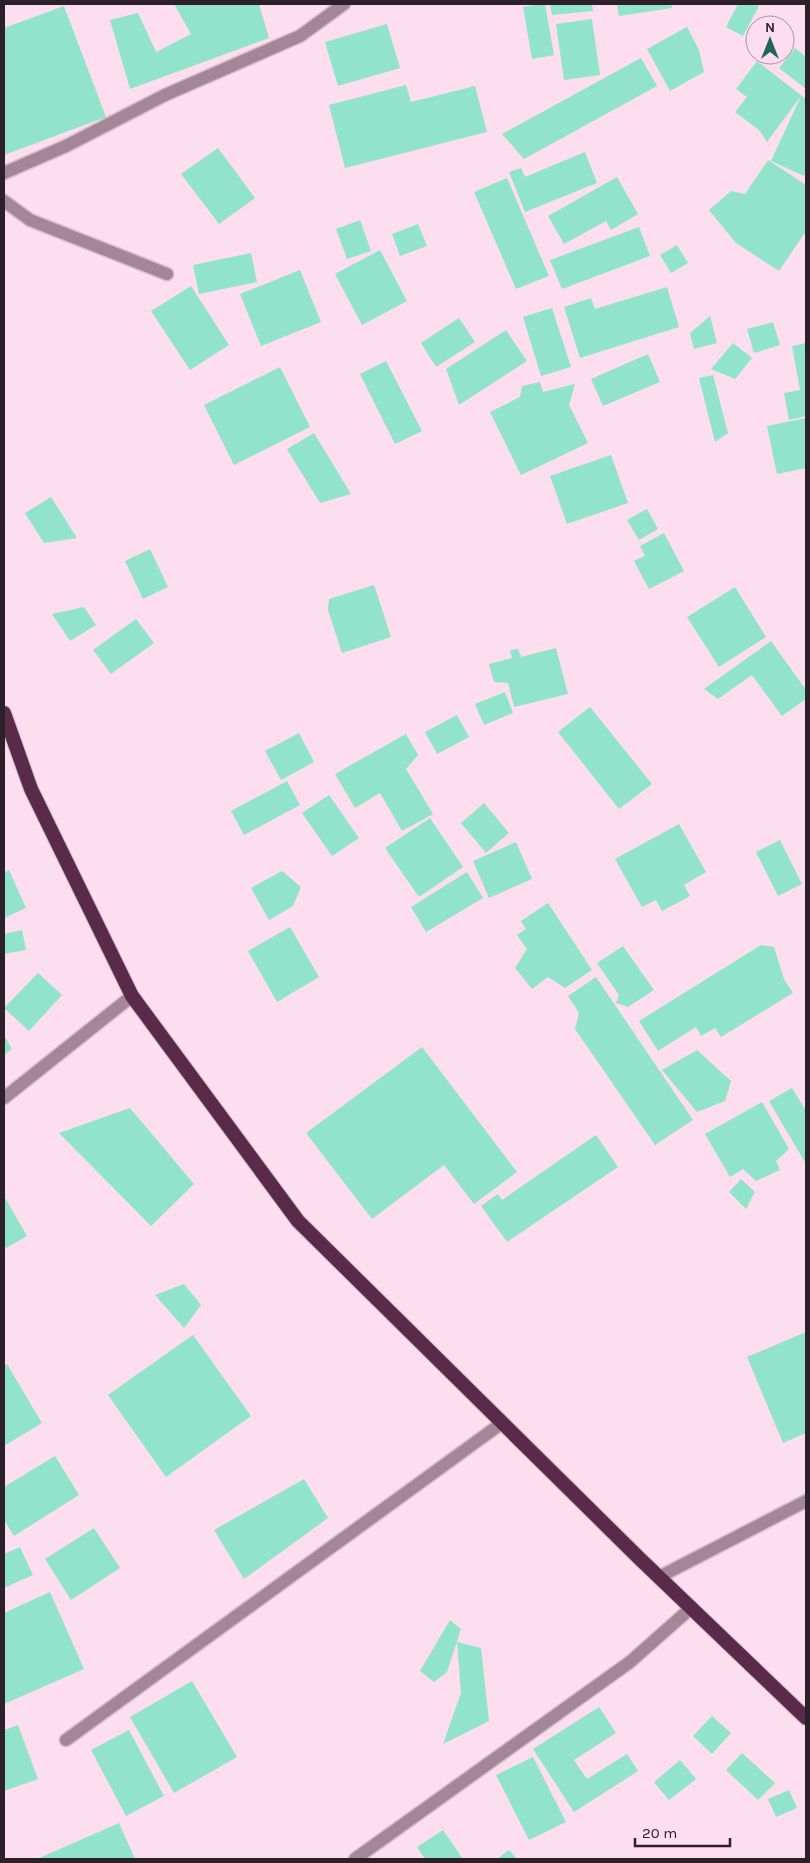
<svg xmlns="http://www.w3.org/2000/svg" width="810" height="1863" font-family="Karla,sans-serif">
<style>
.building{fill:#91e4c9}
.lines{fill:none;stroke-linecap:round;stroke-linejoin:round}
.minor-casing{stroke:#d7bccb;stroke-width:15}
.tertiary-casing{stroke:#d7bccb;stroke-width:15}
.trunk-casing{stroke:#d7bccb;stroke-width:16}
.minor{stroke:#a38797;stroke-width:12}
.tertiary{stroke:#a38797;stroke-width:12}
.trunk{stroke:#5a2a4a;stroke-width:14}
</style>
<rect width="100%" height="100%" fill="#fcdeef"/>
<path class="building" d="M174,4H259L269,38L130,89L110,20L138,13L156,52L191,34Z
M541,4H545L554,55L532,59L523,7Z
M550,4H592L593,11L552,15Z
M617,4H671L672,8L619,16Z
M738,4H754L759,6L743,36L726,27Z
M64,6L106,117L4,155V28Z
M592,19L600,75L564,80L556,24Z
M387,24L400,68L338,86L325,42Z
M687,27L699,50L704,72L670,91L647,49Z
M795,48L806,57V89L779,68Z
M641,58L657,86L524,159L502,134Z
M757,61L806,99V171L804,176L771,161L801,96L767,142L759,130L735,112L747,97L736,89Z
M406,85L411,102L475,86L487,132L345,168L329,105Z
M218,148L255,198L219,224L181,174Z
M585,152L597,183L525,212L509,172L521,168L525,177Z
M768,160L806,185V231L779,271L736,243L709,210L731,191L745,194Z
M617,177L638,214L611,230L606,221L564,244L548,216Z
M507,178L549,276L516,289L474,192Z
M360,220L371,251L347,259L336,229Z
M418,224L427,246L400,256L392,234Z
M639,227L650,256L562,289L550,260Z
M677,245L688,263L671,273L660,255Z
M380,250L407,301L362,325L335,274Z
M251,253L257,282L199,294L193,265Z
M300,270L321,322L261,346L240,294Z
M191,286L229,345L190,370L151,311Z
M667,287L679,327L580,358L564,307L591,298L595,309Z
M552,308L571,367L541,376L523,317Z
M710,316L717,343L694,349L690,333Z
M459,318L475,342L436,367L421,343Z
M773,322L780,345L754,353L747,329Z
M506,330L527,361L459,405L446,369Z
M733,343L752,358L735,379L711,369Z
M806,343V416L789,420L784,393L800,390L792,346Z
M648,354L660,382L603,406L591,379Z
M386,361L422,431L395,444L360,374Z
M280,367L310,427L234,465L204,405Z
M713,375L728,433L715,442L699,378Z
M540,382L543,392L575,384L569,405L588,443L521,475L490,412L520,397L522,386Z
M806,418V468L777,474L767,426Z
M314,433L351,494L320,503L287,449Z
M611,455L628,503L567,524L550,476Z
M51,497L77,538L44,543L25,513Z
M647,509L658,529L639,540L627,520Z
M664,533L684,571L649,589L634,561L645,556L640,546Z
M150,549L168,587L143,599L125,561Z
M374,585L391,637L342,653L328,610L329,599Z
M735,587L766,637L719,667L687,617Z
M84,607L96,625L70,641L52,614Z
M136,619L154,643L111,674L93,650Z
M771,641L806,690V699L782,716L752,675L718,699L704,689Z
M556,648L568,694L514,707L508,683L494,682L489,664L512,658L510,650L518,649L521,657Z
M505,692L513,713L484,725L475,704Z
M590,707L652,784L619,809L558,732Z
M457,715L469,737L437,754L425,732Z
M299,733L314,762L281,780L265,751Z
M406,734L418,755L406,769L433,814L402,831L380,793L355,808L335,774Z
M287,781L300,805L244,835L231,811Z
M329,795L359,838L332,856L302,813Z
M484,803L509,833L486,853L461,823Z
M430,818L463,867L419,897L385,848Z
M679,824L706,872L684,885L690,896L662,911L656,900L642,907L615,859Z
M780,840L802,884L778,896L756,852Z
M516,842L532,879L489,898L473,861Z
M9,870L26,908L4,918V873Z
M282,871L301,887L293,906L269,920L251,888Z
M467,872L483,898L426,932L411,907Z
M548,903L592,970L565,988L548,977L532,989L515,968L527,949L517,935L526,929L521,921Z
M290,927L319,977L277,1002L248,951Z
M22,930L26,950L4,954V934Z
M761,945L774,947L784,979L793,993L721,1037L715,1028L701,1036L696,1027L658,1051L639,1021Z
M623,946L654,990L628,1007L616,1003L619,995L597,963Z
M38,973L62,995L29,1031L4,1008Z
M596,977L693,1120L655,1145L575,1029L579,1013L568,996Z
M4,1035L12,1049L4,1055Z
M422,1047L517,1172L474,1204L444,1165L372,1219L306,1133Z
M697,1050L731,1081L725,1101L697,1112L662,1070Z
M792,1088L806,1111V1164L769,1101Z
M762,1102L789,1149L776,1161L780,1170L756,1181L743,1169L730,1177L705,1134Z
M130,1108L194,1184L151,1226L59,1133Z
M596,1135L618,1167L507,1242L481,1206L498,1194L502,1200Z
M741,1179L755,1192L746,1209L729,1192Z
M4,1196L27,1236L4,1249Z
M184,1284L201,1305L184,1328L155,1295Z
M806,1332V1433L783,1443L747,1357Z
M193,1335L251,1416L166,1477L108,1395Z
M7,1364L42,1423L4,1446V1366Z
M55,1456L79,1495L14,1536L4,1520V1487Z
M304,1479L328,1518L244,1579L214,1530Z
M94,1528L120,1568L71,1600L45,1559Z
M20,1547L33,1575L4,1588V1554Z
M50,1592L84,1669L4,1704V1613Z
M450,1620L461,1629L447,1672L434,1682L420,1671Z
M457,1642L481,1648L489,1721L443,1744L461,1693Z
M192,1681L237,1757L174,1793L130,1717Z
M599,1707L616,1733L574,1760L587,1779L627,1754L638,1771L574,1812L533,1749Z
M712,1716L731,1733L712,1754L693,1736Z
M18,1725L38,1779L4,1791V1730Z
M129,1730L164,1796L126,1816L91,1750Z
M742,1753L775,1783L758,1800L726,1770Z
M533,1757L566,1822L529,1840L496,1775Z
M680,1760L696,1779L669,1800L654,1782Z
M789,1790L797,1808L776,1817L768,1799Z
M119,1823L135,1859H37Z
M443,1830L463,1859H425L417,1847Z
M509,1850L517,1859H497Z"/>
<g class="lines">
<defs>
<path id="minor" d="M4,173L66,146L165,95L300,36L344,4
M4,201L30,220L167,274
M659,1577L806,1501
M66,1740L502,1423
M355,1859L630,1662L691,1608"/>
<path id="tertiary" d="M4,1098L132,996"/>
<path id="trunk" d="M4,713L31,789L132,996L298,1221L639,1558L806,1718"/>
</defs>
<use href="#minor" class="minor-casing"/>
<use href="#tertiary" class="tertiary-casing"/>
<use href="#trunk" class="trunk-casing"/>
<use href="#minor" class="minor"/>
<use href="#tertiary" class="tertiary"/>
<use href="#trunk" class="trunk"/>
</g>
<rect width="810" height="1863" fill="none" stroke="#2e2028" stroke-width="10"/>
<g transform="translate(770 40)"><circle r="24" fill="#fcdeef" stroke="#aa929f"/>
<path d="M0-4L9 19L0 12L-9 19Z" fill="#256553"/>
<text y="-8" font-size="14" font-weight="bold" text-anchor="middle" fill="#2e2028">N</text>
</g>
<path d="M635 1838v8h95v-8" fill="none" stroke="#2e2028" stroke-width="2.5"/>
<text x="642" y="1838" font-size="15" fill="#2e2028" stroke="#fcdeef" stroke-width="4" paint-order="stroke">20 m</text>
</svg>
